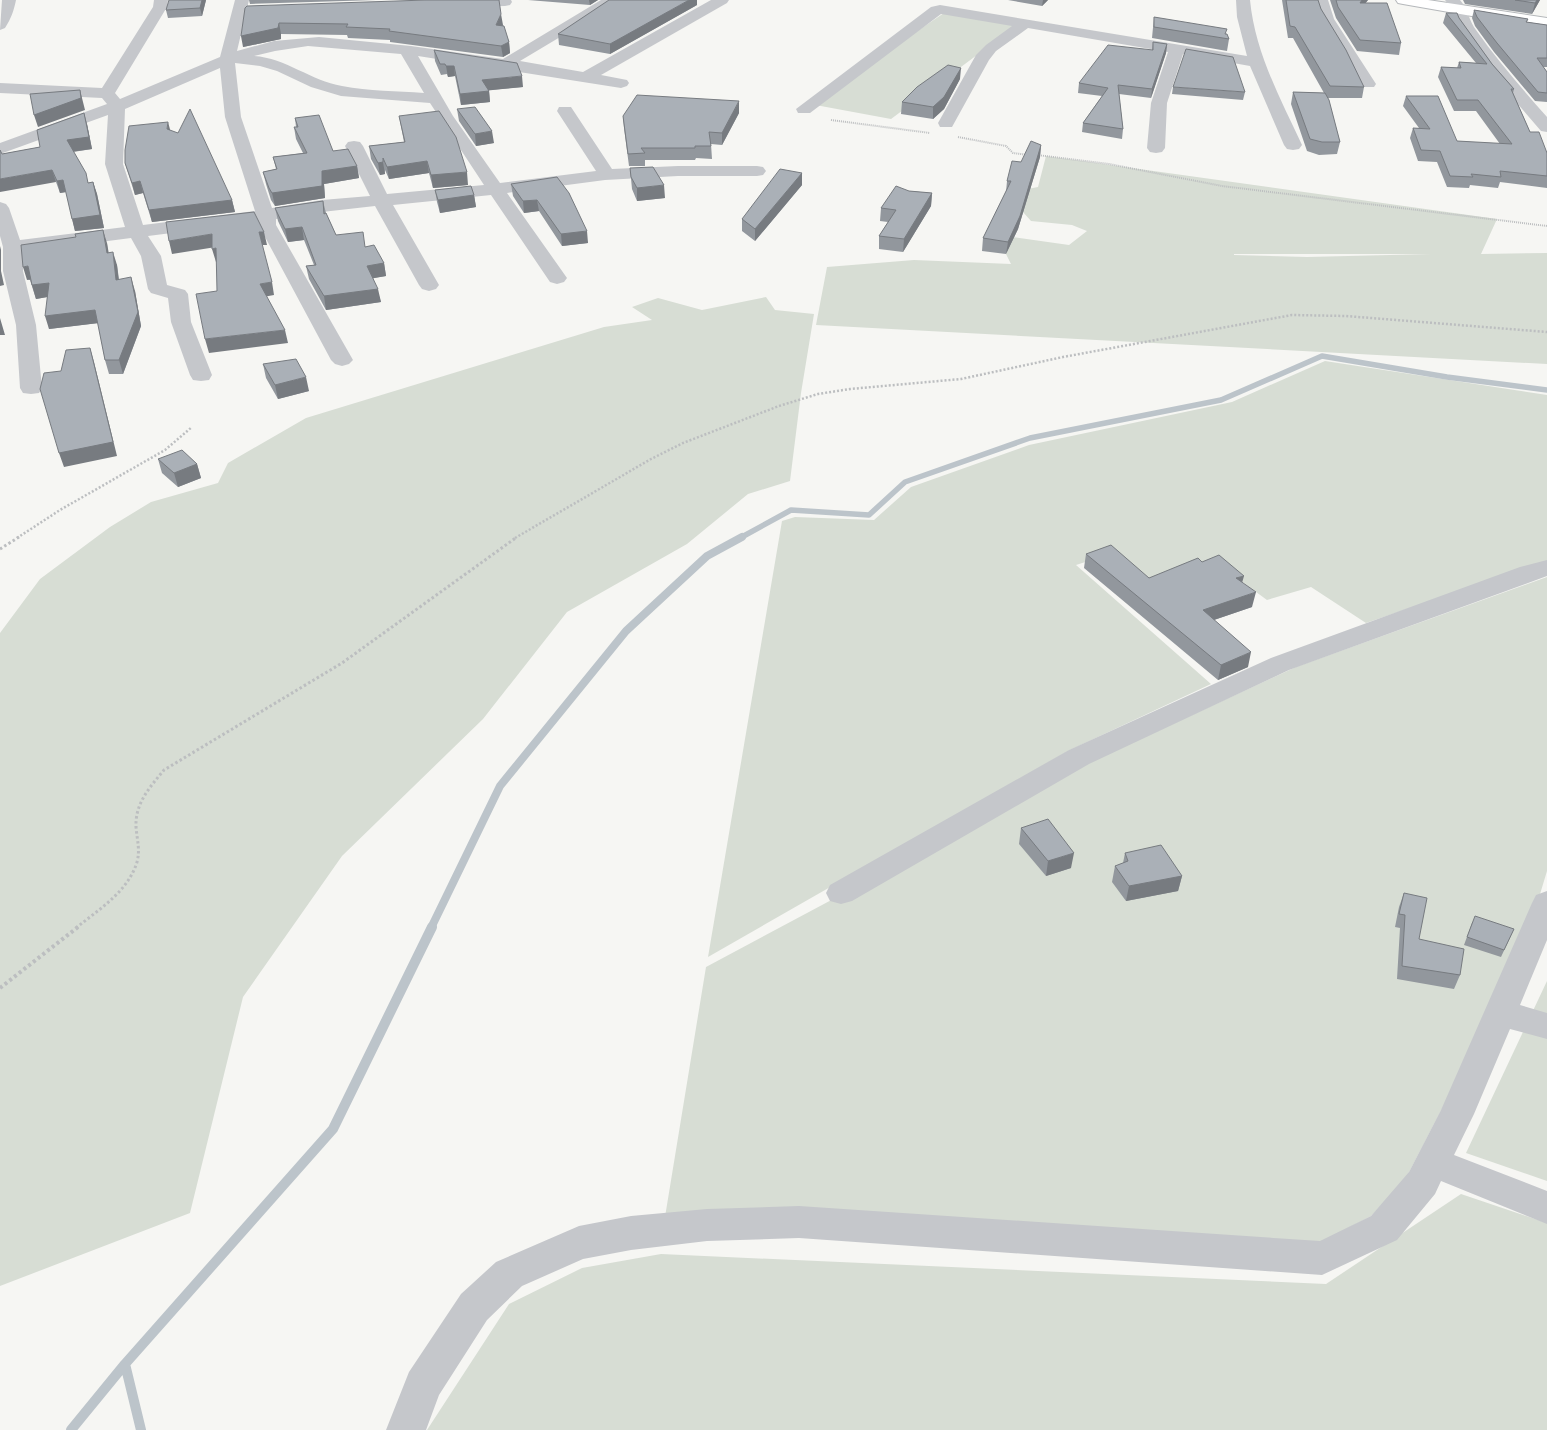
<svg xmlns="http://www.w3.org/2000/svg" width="1547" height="1430" font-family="Rubik,sans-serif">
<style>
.green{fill:#d7ddd4;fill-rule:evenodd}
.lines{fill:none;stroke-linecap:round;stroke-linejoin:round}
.stream-far2{stroke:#bcc4ca;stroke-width:5.5}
.stream-far1{stroke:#bcc4ca;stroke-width:8}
.stream{stroke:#bcc4ca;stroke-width:10}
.highway-casing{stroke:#b5b8bb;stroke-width:2}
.path-far3{stroke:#bcbec0;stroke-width:2;stroke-dasharray:1 1;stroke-linecap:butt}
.path-far2{stroke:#bcbec0;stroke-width:2.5;stroke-dasharray:2 2;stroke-linecap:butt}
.path-far1{stroke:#bcbec0;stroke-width:3;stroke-dasharray:2.5 2.5;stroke-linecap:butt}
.path{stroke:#bcbec0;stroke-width:4;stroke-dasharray:3 3;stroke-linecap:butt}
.minor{fill:#c5c7cb;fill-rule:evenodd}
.highway{fill:#fff;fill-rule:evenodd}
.wall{fill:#92979d}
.shaded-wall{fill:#777b80}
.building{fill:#aab0b7;stroke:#777b80}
</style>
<rect width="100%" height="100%" fill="#f6f6f3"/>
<path class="green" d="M944,13L1016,26L891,119L810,104Z
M1046,156L1497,219L1481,254L1547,253V364L816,325L827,267L914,260L1011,264L1006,254L1012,237L1069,245L1087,231L1072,225L1031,221L1006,193L1038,187ZM1431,254L1307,257L1234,255V254Z
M766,297L775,310L814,314L801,393L790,481L748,494L687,544L567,612L483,719L342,856L243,997L190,1213L0,1286V633L40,579L110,527L151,502L218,483L228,463L306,418L604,327L652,320L632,307L658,298L702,310Z
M1325,361L1547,395V561L1366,623L1311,587L1267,600L1215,562L1149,585L1110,554L1076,565L1211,684L1070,750L708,957L782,521L795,517L874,520L911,487L1029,445L1232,402Z
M1547,577V871L1522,954L1405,1180L1371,1216L1317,1244L665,1217L706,967L1088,763L1296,667Z
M1547,981V1181L1466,1153Z
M1461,1194L1547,1223V1430H427L509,1304L582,1268L661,1254L1326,1284Z"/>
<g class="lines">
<path class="stream-far2" d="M740,538L791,510L869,515L905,482L1030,438L1221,400L1322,356L1447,377L1547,390"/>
<path class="stream-far1" d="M431,928L500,786L626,631L707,556L742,537"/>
<path class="stream" d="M125,1364L141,1430
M71,1430L125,1364L333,1129L432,927"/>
<defs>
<path id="highway" d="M1396,0H1428L1547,18V28L1506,22L1403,4L1398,3Z"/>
</defs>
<use href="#highway" class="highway-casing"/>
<path class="path-far3" d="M831,120L930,133
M958,137L1006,146L1013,153L1028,155
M1037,155L1109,164L1222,186L1547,226"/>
<path class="path-far2" d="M17,538L60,510L165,450L192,427
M515,538L651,459L683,443L779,406L818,394L850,389L961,379L1063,357L1292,315L1346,316L1547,332"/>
<path class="path-far1" d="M0,549L19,537
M76,928C98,910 126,893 136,865C141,852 137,840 136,827C135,803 150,787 164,770L342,663L517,537"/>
<path class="path" d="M0,988L78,927"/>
<path class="minor" d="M2,0H16C14,10 11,19 5,28L0,30Z
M154,0H168L167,7L115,93L120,99L220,57L235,0H249L237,51L274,41L319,37L411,46L503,59L601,0H619L617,3L520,61L583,72L711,0H729L727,3L601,75L627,80L629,83L627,86L621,88L418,56L453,116L500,183L596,171L557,111L559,107H571L612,169L678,166H757L763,167L766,171L763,175L757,176H678L605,180L507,193L567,278L564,282L557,284L550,282L491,195L393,205L439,285L436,289L429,291L422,289L419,285L375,206L322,212L276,219V225L353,360L349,364L342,366L335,364L331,360L257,222L148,236L161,256L167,285L185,290L188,294L191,322L212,375L209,380L201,381L193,380L190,375L171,322L168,298L151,293L148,289L141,256L131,238L23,252V271L36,325L42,388L39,393L31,394L23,393L20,388L16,325L3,271V247L0,236V202L6,204L9,208L20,240L125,227L105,164L108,115L0,154V143L107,104L102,98L0,93V83L102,88L153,7ZM308,46L401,54L424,93C397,91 369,91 342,86C311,81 286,58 254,56L275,51ZM235,63L260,66L277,71L311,87L341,96L430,103L484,185L387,194L363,146L360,142L354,141L348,142L345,146L370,196L322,200L272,208L241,117ZM220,68L225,117L255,211L143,225L123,164L125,109Z
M456,0H511L512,2L510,5L505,6L461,7L456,6L454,3Z
M1236,0H1250C1255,52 1280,98 1302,145L1299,149L1293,150L1287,149L1284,145L1250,66L1183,54L1167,103L1165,148L1162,152L1156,153L1150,152L1147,148L1151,103L1168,52L1028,28L996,51L989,60L952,127H940L938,123L976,55L986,45L1012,26L941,14L810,113H798L796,109L931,7L940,5L1247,56L1237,17Z
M1314,0H1328L1334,19L1376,84L1374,87H1362L1360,84L1320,19Z
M1445,0H1460C1468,9 1469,21 1476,30C1498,61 1522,89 1547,117V132L1541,131L1491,73L1458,27L1453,10Z
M1547,560V576L1289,670L1089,764L852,901L841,904L830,901L826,893L830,885L1069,750L1271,658L1520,567Z
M1547,891V940L1520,1005L1547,1013V1039L1510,1029L1474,1114L1454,1155L1547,1191V1224L1441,1181L1435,1194L1397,1240L1322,1275L799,1238L707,1241L631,1250L583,1259L522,1286L487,1320L439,1395L426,1430H386L409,1372L461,1294L496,1262L579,1226L631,1216L707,1209L799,1206L1320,1241L1371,1216L1409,1172L1441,1110L1532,903L1536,895Z"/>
<use href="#highway" class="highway"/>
</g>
<path class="wall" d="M206,0L202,16L168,18L166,10Z
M249,0H376L250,4Z
M528,0H598L590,5Z
M1008,0H1048L1042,6Z
M1282,0H1318L1321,9L1364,87L1362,98H1328L1340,142L1337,154L1319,155L1307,151L1291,104L1293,92L1324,93L1293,38H1288Z
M1330,0H1368L1365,3L1401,43L1399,55L1357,51L1336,18Z
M1463,0H1540L1532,14L1465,4Z
M697,5L610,54L559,45L558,34Z
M245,8L503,25L502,26L509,42L510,53L503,57L390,42V40L348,38L347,35L281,34V39L243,47Z
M1474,10L1528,19L1527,22L1547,25V67H1543L1547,72V102L1535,101L1494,52L1475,26L1472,18Z
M1446,13L1459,18L1492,64L1514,89L1513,93L1530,132L1547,153V188L1500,182L1498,188L1470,185L1469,188L1447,187L1437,162L1418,161L1410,138L1413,128H1419L1403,106L1406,96L1457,141L1500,144L1476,111H1454L1438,77L1441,67L1457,68L1459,62L1476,63L1443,23Z
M1154,17L1226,34L1229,39L1227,51L1152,38Z
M1153,42L1167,44L1166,53L1151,98L1119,94L1123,129L1122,139L1082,132L1083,123L1102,96L1078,93L1079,83L1152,50Z
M434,50L523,87L489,90L490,102L461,105L455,76L448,77L447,74L441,75L435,61Z
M960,79L944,109L933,119L901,114L902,102Z
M1173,87L1245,92L1243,100L1172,94Z
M457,109L494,143L476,146L459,121Z
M739,113L722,145L711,144L712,159L696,158L695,160H645V166H629L624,128L623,116Z
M399,116L468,185L433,188L429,173L389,179L385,170V174L380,175L371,159L369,146L404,142Z
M295,118L333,151L357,166L359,178L324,184L325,198L275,206L271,200L266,184L263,172L276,169L273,157L303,153L296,139L294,127H296Z
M87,124L92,149L73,152L88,183L93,182L97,194L104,228L75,231L66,192L60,193L56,182L2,154L40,147Z
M170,131L232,200L235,212L152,222L143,193L135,195L125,163Z
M1041,145L1040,157L1018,229L1006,254L982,251L983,238L1006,192L1007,181L1021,162Z
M630,168L665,198L637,201L632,189Z
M802,173V185L755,241L742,231V219Z
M511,184L569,193L588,243L562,246L539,211L524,213L513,196Z
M435,190L474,195L476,207L440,213L437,202Z
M909,191L932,193L931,206L903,252L879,249V236L888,222L880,221L881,208Z
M323,201L326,213L336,235L365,247L384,263L386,276L373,278L381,302L326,310L309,279L306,266L314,265L304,240L288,242L278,221L275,208Z
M107,243L108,253L117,265L119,279L135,291L141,326L123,374H109L105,360L98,323L49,329L47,297L36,299L30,280H27Z
M263,364L309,391L278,399L266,378Z
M158,459L197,464L201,478L178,487L162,473Z
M1086,554L1149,578L1202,562L1242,582L1252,607L1214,620L1248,667L1218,680L1084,568Z
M1021,828L1071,868L1046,876L1019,844Z
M1125,853L1182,876L1178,891L1126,901L1112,882L1115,866L1123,863Z
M1404,893L1419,939L1460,975L1454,989L1397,979L1400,928L1395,927L1399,907Z
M1472,923L1514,929L1501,957L1464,945Z"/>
<path class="shaded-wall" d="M202,0H206L202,16L200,8Z
M589,0H598L590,5Z
M689,0H697V5L610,54V44Z
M1043,0H1048L1042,6Z
M1362,0H1368L1357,14L1360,3Z
M1537,0H1540L1532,14L1535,3Z
M501,14L503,25L498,36L496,25Z
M279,23L281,34V39L243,47L241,36Z
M509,42L510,53L503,57L501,46Z
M1167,44L1166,53L1151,98L1152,89Z
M446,66H454L455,76L448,77Z
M961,68L960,79L944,109L933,119V107Z
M522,76L523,87L483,91L482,80Z
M80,90L85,110L38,127L34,115Z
M489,91L490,102L461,105L460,94Z
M739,101V113L722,145V133Z
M84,113L87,124L92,149L70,152L67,140Z
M168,122L171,133L167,129Z
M492,131L494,143L476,146L475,134Z
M1041,145L1040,157L1018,229L1006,254L1008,242Z
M427,161L429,173L389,179L387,167Z
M383,162L385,174L380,175L378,163Z
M357,166L359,178L324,184L325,198L275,206L272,193L322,171Z
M52,170L56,182L0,192V179Z
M467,172L468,185L433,188L431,175Z
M802,173V185L755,241V229Z
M63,180L66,192L60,193L57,181Z
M140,181L143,193L135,195L132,183Z
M93,182L97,194L104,228L75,231L72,219Z
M664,185L665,198L637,201V188Z
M932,193L931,206L903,252L904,239Z
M474,195L476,207L440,213L438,200Z
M232,200L235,212L152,222L149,210Z
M537,200L539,211L524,213L523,201Z
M302,227L304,240L288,242L285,229Z
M103,230L107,243L111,266L107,253Z
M587,231L588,243L562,246L561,234Z
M259,232H264L267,245H262Z
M212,234L216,247L172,254L169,241Z
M0,246L1,250V271L4,285L0,286Z
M216,248L219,261L216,262L212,249Z
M113,252L117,265L120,293L116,280Z
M384,263L386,276L369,279L367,266Z
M28,266L32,279L27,280L23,267Z
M131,277L135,291L141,326L123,374L119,360Z
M272,282L274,295L263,297L260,284Z
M49,283L53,296L36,299L32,285Z
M378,289L381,302L326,310L324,296Z
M95,310L99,323L49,329L45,316Z
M0,318L5,335H0Z
M285,330L288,343L209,353L205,339Z
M90,348L94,362L117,456L64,467L59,453Z
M306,377L309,391L278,399L275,385Z
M197,464L201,478L178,487L174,473Z
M1244,576L1240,590L1236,578Z
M1256,592L1252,607L1199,625L1203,610Z
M1251,652L1248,667L1218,680L1221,665Z
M1074,853L1071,868L1046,876L1048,861Z
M1182,876L1178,891L1126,901L1129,886Z"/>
<path class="building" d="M169,0H202L200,8L166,10Z
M426,0H499L501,14L496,25L504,26L509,42L501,46L389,31L390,29L346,27L348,24L279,23L278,28L241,36L245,8L247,6Z
M609,0H689L610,44L558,34Z
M1286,0H1318L1321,9L1346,50L1364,87L1330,86L1295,27L1290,26Z
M1336,0H1362L1360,3H1387L1401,43L1360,40L1338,7Z
M1515,0H1537L1535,3Z
M1474,10L1528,19L1526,22L1547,25V58H1537L1547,72V93L1538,92L1497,43L1477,17Z
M1446,13H1457L1459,18L1492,64L1514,89H1511L1530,132H1539L1547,153V176L1500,171L1501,177L1471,174L1473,177L1450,176L1440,151L1421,150L1413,128L1430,129L1406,96H1438L1457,141L1512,144L1478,100H1457L1441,67L1461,68L1459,62L1487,64Z
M1154,17L1227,29L1225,34H1227L1229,39L1154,27Z
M1153,42L1167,44L1152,89L1118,85L1123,129L1083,123L1108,88L1079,83L1108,45L1153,50Z
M1186,49L1233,57L1245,92L1173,87Z
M434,50L517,63L522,76L482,80L489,91L460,94L454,66H446L445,64H440Z
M948,65L961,68L944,97L933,107L902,102L917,87Z
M80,90L81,98L34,115L30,94Z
M1293,92L1325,93L1329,100L1340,142H1322L1310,139Z
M637,95L739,101L722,133L709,132L711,146H695V148H641L645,153L628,154L623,116Z
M475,107L492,131L475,134L457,109Z
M190,109L232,200L149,210L140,181L132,183L125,163V150L129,126L168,122L167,129L178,133Z
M439,111L456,137L467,172L431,175L427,161L387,167L383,158V162L378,163L369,146L405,142L399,116Z
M84,113L89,137L67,140L86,173L88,183L93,182L100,215L72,219L63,180L57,181L52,170L0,179V150L2,154L40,147L37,130Z
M319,115L333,151L348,149L357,166L322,171V186L272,193L269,188L263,172L277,169L273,157L307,153L294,127H298L295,118Z
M1031,141L1041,145L1020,216L1008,242L983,238L1011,181H1007L1012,161L1021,162Z
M653,167L664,185L637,188L631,177L630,168Z
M780,169L802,173L755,229L742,219Z
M557,177L569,193L587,231L561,234L537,200L523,201L511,184Z
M471,186L474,195L438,200L435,190Z
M896,186L909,191L932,193L904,239L879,236L896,210L881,208Z
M323,201L324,214L326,213L336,235L363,232L365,247L374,245L384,263L367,266L378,289L324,296L306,266L316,265L302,227L285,229L275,208Z
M254,212L264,232H259L272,282L260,284L285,330L205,339L196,294L217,291L216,248L212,249V234L169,241L166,222Z
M103,230L107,253L113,252L116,280L131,277L138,312L119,360H105L95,310L45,316L49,283L32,285L28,266L23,267L21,245L76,237L75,234Z
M90,348L113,442L59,453L40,389L44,373L61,371L66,350Z
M296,359L306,377L275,385L263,364Z
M182,450L197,464L174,473L158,459Z
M1111,545L1149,578L1198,558L1202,562L1219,555L1244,576L1236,578L1256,592L1203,610L1251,652L1221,665L1086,554Z
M1048,819L1074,853L1048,861L1021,828Z
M1161,845L1182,876L1129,886L1115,866L1128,861L1125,853Z
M1404,893L1427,898L1419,939L1464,949L1460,975L1402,966L1405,915L1399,914Z
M1475,916L1514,929L1504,950L1467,937Z"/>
</svg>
